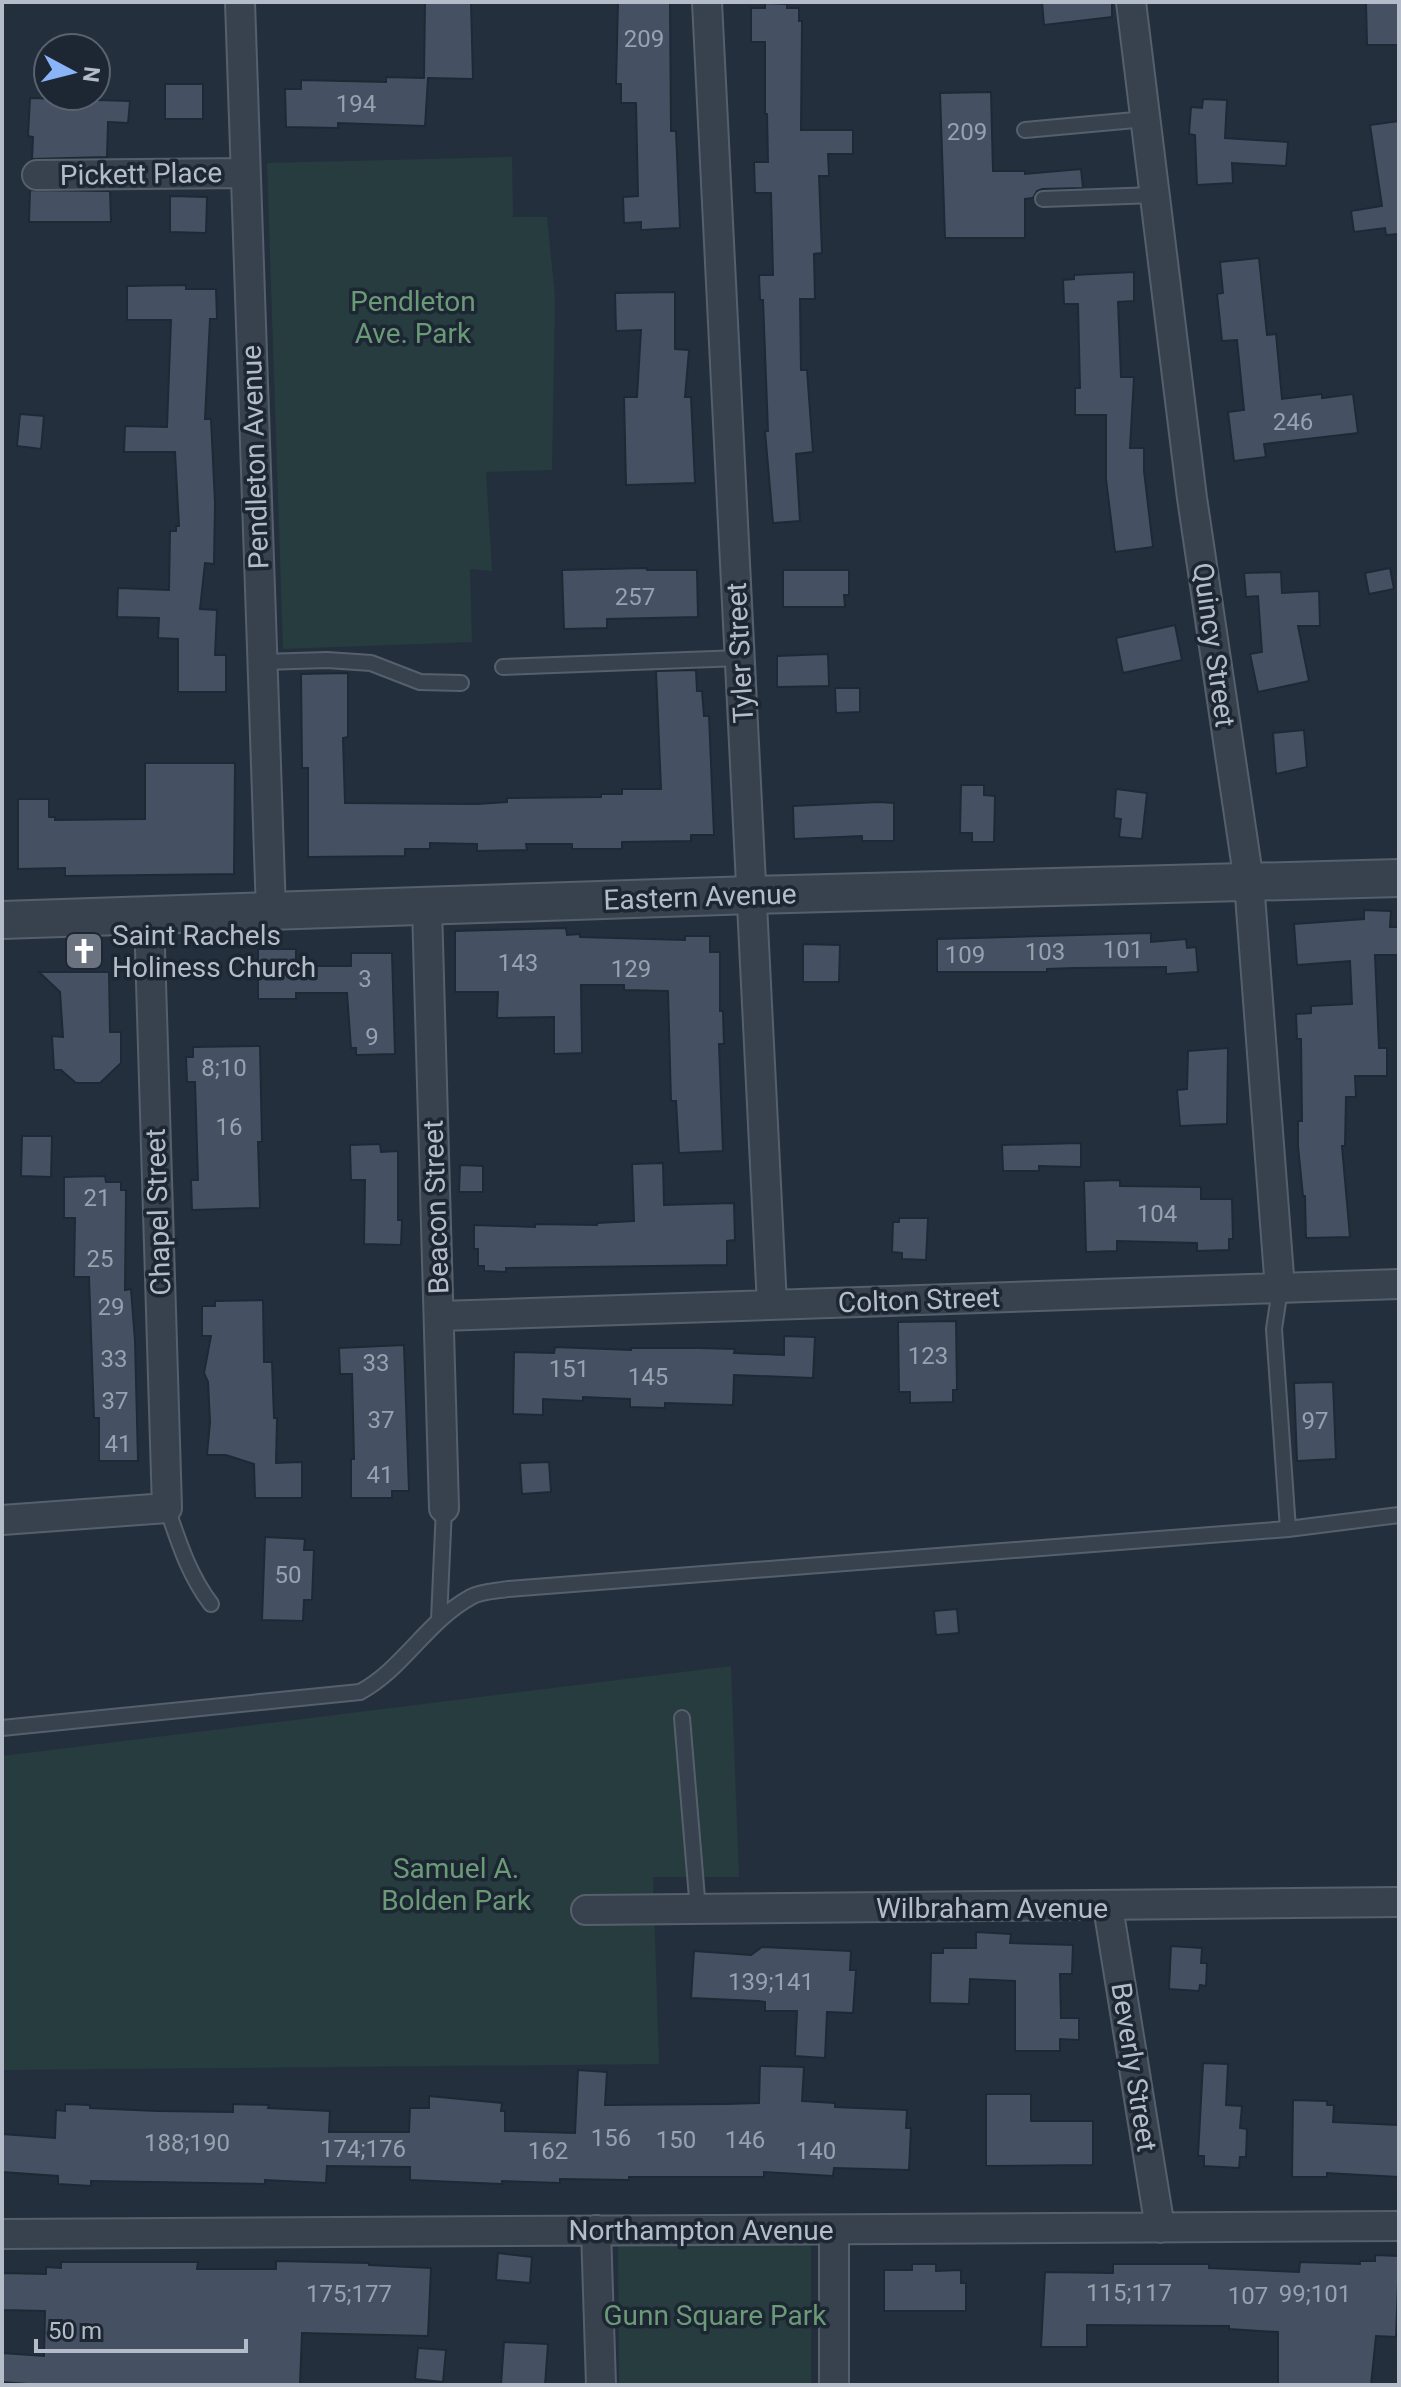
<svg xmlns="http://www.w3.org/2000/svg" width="1401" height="2387" font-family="Roboto,sans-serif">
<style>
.green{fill:#263c3f}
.building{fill:#455162;stroke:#1f2835;stroke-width:2}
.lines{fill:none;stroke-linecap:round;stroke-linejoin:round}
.service-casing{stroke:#565f6c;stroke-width:18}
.minor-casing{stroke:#565f6c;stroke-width:32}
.tertiary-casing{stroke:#565f6c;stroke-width:40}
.service{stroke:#38414e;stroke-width:14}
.minor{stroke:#38414e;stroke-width:28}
.tertiary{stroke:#38414e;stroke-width:36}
.labels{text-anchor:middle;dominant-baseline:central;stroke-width:7;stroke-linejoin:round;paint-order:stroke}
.number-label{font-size:24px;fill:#98a1af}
.street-label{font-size:28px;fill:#b4bcc9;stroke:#1d2633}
.park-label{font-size:28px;fill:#6b9a76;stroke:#1d2633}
.poi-label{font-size:28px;fill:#b4bcc9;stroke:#1d2633;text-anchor:start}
</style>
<rect width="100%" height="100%" fill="#242f3e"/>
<path class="green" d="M512,157L513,217H547L555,297L552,470L486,472L492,571L470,569L472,642L283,649L267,163Z
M731,1666L739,1877H653L659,2064L2,2070V1756Z
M811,2243V2385H619L618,2245Z"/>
<path class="building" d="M425,2H471L473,79L428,78L425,126L338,123V128L286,127L285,89H301V80L386,82V77L424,78Z
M618,2H670L671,131H676L680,228L641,230V222L624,223L623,197L638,196L636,103H621V84H616Z
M1042,2H1112V17L1044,25Z
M1366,2H1399V45H1367Z
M765,3L787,4V8H799V21H802L801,130H853V154H828L829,176H819L822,253L814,254L815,299H800L801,370H807L813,452L796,454L800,521L773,523L765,431H768L763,300H760L759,275H773L771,193H755L754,162H768L767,114H765V42H751V8H765Z
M165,84H203V119H165Z
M991,92L993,171H1025V174L1081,169L1083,188L1042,189L1037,191L1033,198L1025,199V238H945L940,93Z
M30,98L130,101L128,123L108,122L107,157L32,159L33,137L28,136Z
M1203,99L1227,100L1225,138L1288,142L1286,166L1232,163L1233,183L1197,185L1195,135L1189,134L1191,107L1202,108Z
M1399,121V234L1386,235L1385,228L1354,232L1351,211L1382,206L1370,125Z
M30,190L110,191L111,222H29Z
M170,196L207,197L206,233L170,232Z
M1259,258L1267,335L1276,334L1282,399L1322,394V398L1353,394L1358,433L1264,444L1266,457L1234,461L1228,412L1244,410L1237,340L1222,341L1217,294L1223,293L1220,262Z
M1134,272V301L1118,302L1121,377H1134L1130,448H1144V471L1153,547L1115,552L1106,479V415H1075V388H1080L1078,304H1064L1063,280L1074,279V275Z
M186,285V289H216L217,319H210L205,419H211L215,503L214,564L205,563L200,609L217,610L215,655H226V692H178V639L158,638L159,618L117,617L118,588L169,590L170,531H176V526H179L175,452H124L125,426L167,427L171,320H127V286Z
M675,292V349L689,350L685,397H691L695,483L626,485L624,397H637L641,330L616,331L615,293Z
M20,414L44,416L41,449L17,446Z
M647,568V570H697L698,617L607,619V628L564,629L562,570Z
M1390,568L1394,589L1369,594L1365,573Z
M783,570H849V595H844L845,607H783Z
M1281,572L1282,593L1319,591L1320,626H1298L1309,681L1258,692L1250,654L1262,652L1258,596L1246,597L1244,573Z
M1175,625L1182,660L1123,673L1116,638Z
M828,654L829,686L777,687V656Z
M696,670L697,691H702L704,716H709L714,835H691V841L622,842V849H572V844H526L527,850L477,851V844L430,843V849H405V856L308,857V768H302L301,674L348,673V737L343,738L345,803L477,804L507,802V798L601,797V794H622V789H661L656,671Z
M835,688H860V712L836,713Z
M1304,730L1307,767L1276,774L1273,733Z
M145,763H235L234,874L65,876V868L18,869V799H49V817H55V820L145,819Z
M961,785H984V795L995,796L994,842H972V833H960Z
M1116,789L1147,793L1142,839L1119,837L1121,819L1114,818Z
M880,802L894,803V841H862V836L794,839L793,806Z
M1364,910L1391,911L1390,927H1399L1398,955H1375L1379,1048H1387V1076H1355L1356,1097H1346L1345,1146H1342L1350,1237L1306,1238L1305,1196H1303L1298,1146V1121H1302L1301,1039H1297L1296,1014L1311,1013V1006L1352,1004L1350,961L1297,965L1294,924L1364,919Z
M566,928L567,935L580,934V937L685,940V936H710V952H720V1011H723L724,1044H719L723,1151L679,1153L676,1101H671L668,991L624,990V985H581L582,1053L554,1054V1017L497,1018L498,992H455V931Z
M1151,933V942L1186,939L1187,948L1196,947L1198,972L1166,974V967L1074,968L1047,969V972H937V939Z
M803,944L840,945L839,982H803Z
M258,949H296V966H351V953H392L395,1054L356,1055V1048H351L347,993H296V999H258Z
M39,972H109L110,1032H121V1063L100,1083H76L61,1070H54L52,1036L63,1037L60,992Z
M260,1046L262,1142H258L260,1208L192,1210L191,1180H198L195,1082H187L186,1057H193V1047Z
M1228,1048L1227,1124L1180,1126L1177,1090L1187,1089L1188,1051Z
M22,1136H52L51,1177L21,1176Z
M1081,1143V1167L1039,1166V1171H1003L1002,1145Z
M380,1144L381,1152L398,1151V1220H402L401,1245L364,1244L365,1180H351L350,1145Z
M663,1163L664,1205L734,1203L735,1240L727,1241V1265L506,1268V1272L484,1271V1266H478V1249H474V1225L535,1227V1224L597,1225V1223L634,1221L632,1164Z
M460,1165L483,1166V1192H459Z
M105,1176L106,1182H121V1190H126L125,1290L131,1289L135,1341L138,1461H99V1418H94L89,1277H74L75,1218H64V1177Z
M1120,1180V1186L1201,1187V1199H1232L1233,1239H1229V1250L1197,1251V1243L1117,1241V1251L1086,1252L1084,1181Z
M899,1218H928L926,1260L902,1259V1253L892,1252L893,1222H899Z
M263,1300L264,1362H272L274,1418H277L276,1463L302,1462V1498H255L254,1464L226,1455H207L210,1422L208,1382L204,1373L211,1336H202V1306H215V1301Z
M956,1321L957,1390H953V1402L910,1403V1392H899L898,1322Z
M784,1336L815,1337L813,1378L734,1375L733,1405L665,1403V1408L630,1407V1399L583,1397V1401L543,1399V1415L513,1414L514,1352L554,1353L555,1347L631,1350V1348H698L735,1349L734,1353L784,1355Z
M404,1345L409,1491H392V1498H351V1459H354L352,1374H340L339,1348Z
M1333,1382L1336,1459L1297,1461L1294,1383Z
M549,1462L551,1492L522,1494L520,1463Z
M265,1537L305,1539L304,1550H314L312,1600H304L303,1621L262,1620Z
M957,1609L959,1633L936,1635L934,1611Z
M976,1932L1011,1934L1010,1943L1073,1945L1072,1974H1060L1061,2018H1079V2040L1060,2039V2051H1015V1981L970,1979L969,2004L930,2003L931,1953H943V1948H976Z
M1171,1946L1202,1948L1201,1963H1207L1206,1986L1200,1985L1199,1991L1169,1989Z
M762,1947L851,1951L850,1970H856L853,2013L827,2012L825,2058L795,2056L797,2011H765V2002L758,2001L691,1998L694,1951L751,1955Z
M1203,2063L1228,2064L1226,2105L1242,2106L1240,2128L1247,2129L1246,2157H1240L1239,2168L1204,2166V2156H1198Z
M760,2066L804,2067L802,2101L835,2103V2107L907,2110L906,2128H911L909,2170L834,2168L833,2176L764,2172V2177H629V2180L560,2179V2183L502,2181V2184L410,2180V2167L327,2166L326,2183L265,2180V2184L91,2181V2186L58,2184V2176L2,2172V2134L55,2138L56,2110L65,2111V2104L90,2105V2108L157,2111L233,2112V2104L269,2105L268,2108L330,2111L329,2132H409L410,2108H429V2096L502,2103L501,2111H505V2131L575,2133L578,2070L607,2072L605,2105L726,2104L759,2103Z
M986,2094H1031V2121H1093V2165L986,2166Z
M1293,2100L1327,2101V2105H1334L1333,2122L1399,2125V2177L1327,2173V2177H1292Z
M498,2253L532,2257L530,2283L496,2280Z
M1375,2255L1399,2256L1396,2337L1376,2336L1371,2385H1278V2332L1229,2329V2326L1087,2325V2347H1041L1045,2272L1113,2273V2264H1209V2268L1299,2272L1300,2262L1360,2264V2261H1375Z
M276,2261L369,2263V2265L431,2268L428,2336L302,2333L300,2385H41L2,2382V2353L44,2356L45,2311L2,2310V2273L46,2274V2267L61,2268V2262H198L197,2269H276Z
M912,2264H936V2271L961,2270V2283H966V2311H884V2270H912Z
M504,2342L548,2344L545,2385L501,2384Z
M418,2348L446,2350L443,2382L415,2379Z"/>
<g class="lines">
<defs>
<path id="service" d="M1025,130L1146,119
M1043,199L1155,195
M262,662L327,660L371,663L420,682L461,683
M503,667L740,658
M1280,1289L1274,1329L1288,1529
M167,1508C179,1543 189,1575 211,1604
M439,1620L444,1508
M682,1718L698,1910
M2,1728L360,1692C403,1669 427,1621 471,1597C481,1591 497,1591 508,1589L1288,1529L1399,1515"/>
<path id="minor" d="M240,2L271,912
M707,2L772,1305
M1131,2L1192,498L1249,882L1280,1289
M37,175L245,173
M427,907L444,1508
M440,1316L1399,1284
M2,1520L167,1508L149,916
M1108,1907L1160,2228
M586,1910L1399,1902
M596,2230L601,2385
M2,2234L1399,2226
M834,2385V2230"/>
<path id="tertiary" d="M2,920L752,895L1399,878"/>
</defs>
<use href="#service" class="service-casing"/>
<use href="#minor" class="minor-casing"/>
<use href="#tertiary" class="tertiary-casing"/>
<use href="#service" class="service"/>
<use href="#minor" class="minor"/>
<use href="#tertiary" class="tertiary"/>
</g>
<defs>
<symbol id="church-square" viewBox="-11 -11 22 22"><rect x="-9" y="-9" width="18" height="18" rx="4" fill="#6b7280" stroke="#1d2633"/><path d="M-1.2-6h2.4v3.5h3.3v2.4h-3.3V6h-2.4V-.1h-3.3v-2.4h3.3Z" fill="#fff"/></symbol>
</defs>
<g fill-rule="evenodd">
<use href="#church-square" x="62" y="929" width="44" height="44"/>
</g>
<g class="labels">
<g class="number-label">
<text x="644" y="39">209</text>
<text x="356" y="104">194</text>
<text x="967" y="132">209</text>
<text x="1293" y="422">246</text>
<text x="635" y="597">257</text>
<text x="1123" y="950">101</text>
<text x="1045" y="952">103</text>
<text x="965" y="955">109</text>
<text x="518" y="963">143</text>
<text x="631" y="969">129</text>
<text x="365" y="979">3</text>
<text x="372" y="1037">9</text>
<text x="224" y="1068">8;10</text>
<text x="229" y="1127">16</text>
<text x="97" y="1198">21</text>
<text x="1157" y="1214">104</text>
<text x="100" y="1259">25</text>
<text x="111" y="1307">29</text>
<text x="928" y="1356">123</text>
<text x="114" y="1359">33</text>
<text x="376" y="1363">33</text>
<text x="569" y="1369">151</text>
<text x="648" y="1377">145</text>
<text x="115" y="1401">37</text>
<text x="381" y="1420">37</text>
<text x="1315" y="1421">97</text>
<text x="118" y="1444">41</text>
<text x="380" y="1475">41</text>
<text x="288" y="1575">50</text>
<text x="771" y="1982">139;141</text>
<text x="611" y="2138">156</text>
<text x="676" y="2140">150</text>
<text x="745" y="2140">146</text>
<text x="187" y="2143">188;190</text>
<text x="363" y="2149">174;176</text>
<text x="548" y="2151">162</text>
<text x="816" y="2151">140</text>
<text x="1129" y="2293">115;117</text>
<text x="349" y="2294">175;177</text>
<text x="1315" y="2294">99;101</text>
<text x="1248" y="2296">107</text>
</g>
<g class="street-label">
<text transform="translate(141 174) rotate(-1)">Pickett Place</text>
<text transform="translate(255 457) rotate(-92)">Pendleton Avenue</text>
<text transform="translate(1214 645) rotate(82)">Quincy Street</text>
<text transform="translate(740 653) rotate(-93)">Tyler Street</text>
<text transform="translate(700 897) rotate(-2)">Eastern Avenue</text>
<text transform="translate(436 1207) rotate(-92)">Beacon Street</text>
<text transform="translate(158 1212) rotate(-92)">Chapel Street</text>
<text transform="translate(919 1300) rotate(-2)">Colton Street</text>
<text x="992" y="1908">Wilbraham Avenue</text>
<text transform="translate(1134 2067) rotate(81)">Beverly Street</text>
<text x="701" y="2230">Northampton Avenue</text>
</g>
<g class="park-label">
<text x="413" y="301">Pendleton<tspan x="413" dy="32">Ave. Park</tspan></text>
<text x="456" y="1868">Samuel A.<tspan x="456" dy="32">Bolden Park</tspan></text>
<text x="715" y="2315">Gunn Square Park</text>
</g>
<g class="poi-label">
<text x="112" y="935">Saint Rachels<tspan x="112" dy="32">Holiness Church</tspan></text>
</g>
</g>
<rect width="1401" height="2387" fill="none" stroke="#b4bcc9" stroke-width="8"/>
<g transform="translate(72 72) rotate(97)"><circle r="38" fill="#1d2633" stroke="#59626f" stroke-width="2"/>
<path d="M0-6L14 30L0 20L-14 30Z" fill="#8ab4f8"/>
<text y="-12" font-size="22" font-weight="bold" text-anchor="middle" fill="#b4bcc9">N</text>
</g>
<path d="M36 2339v12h210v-12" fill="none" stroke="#b4bcc9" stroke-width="4"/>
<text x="48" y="2339" font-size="24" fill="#b4bcc9" stroke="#1d2633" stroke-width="6" paint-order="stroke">50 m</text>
</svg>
